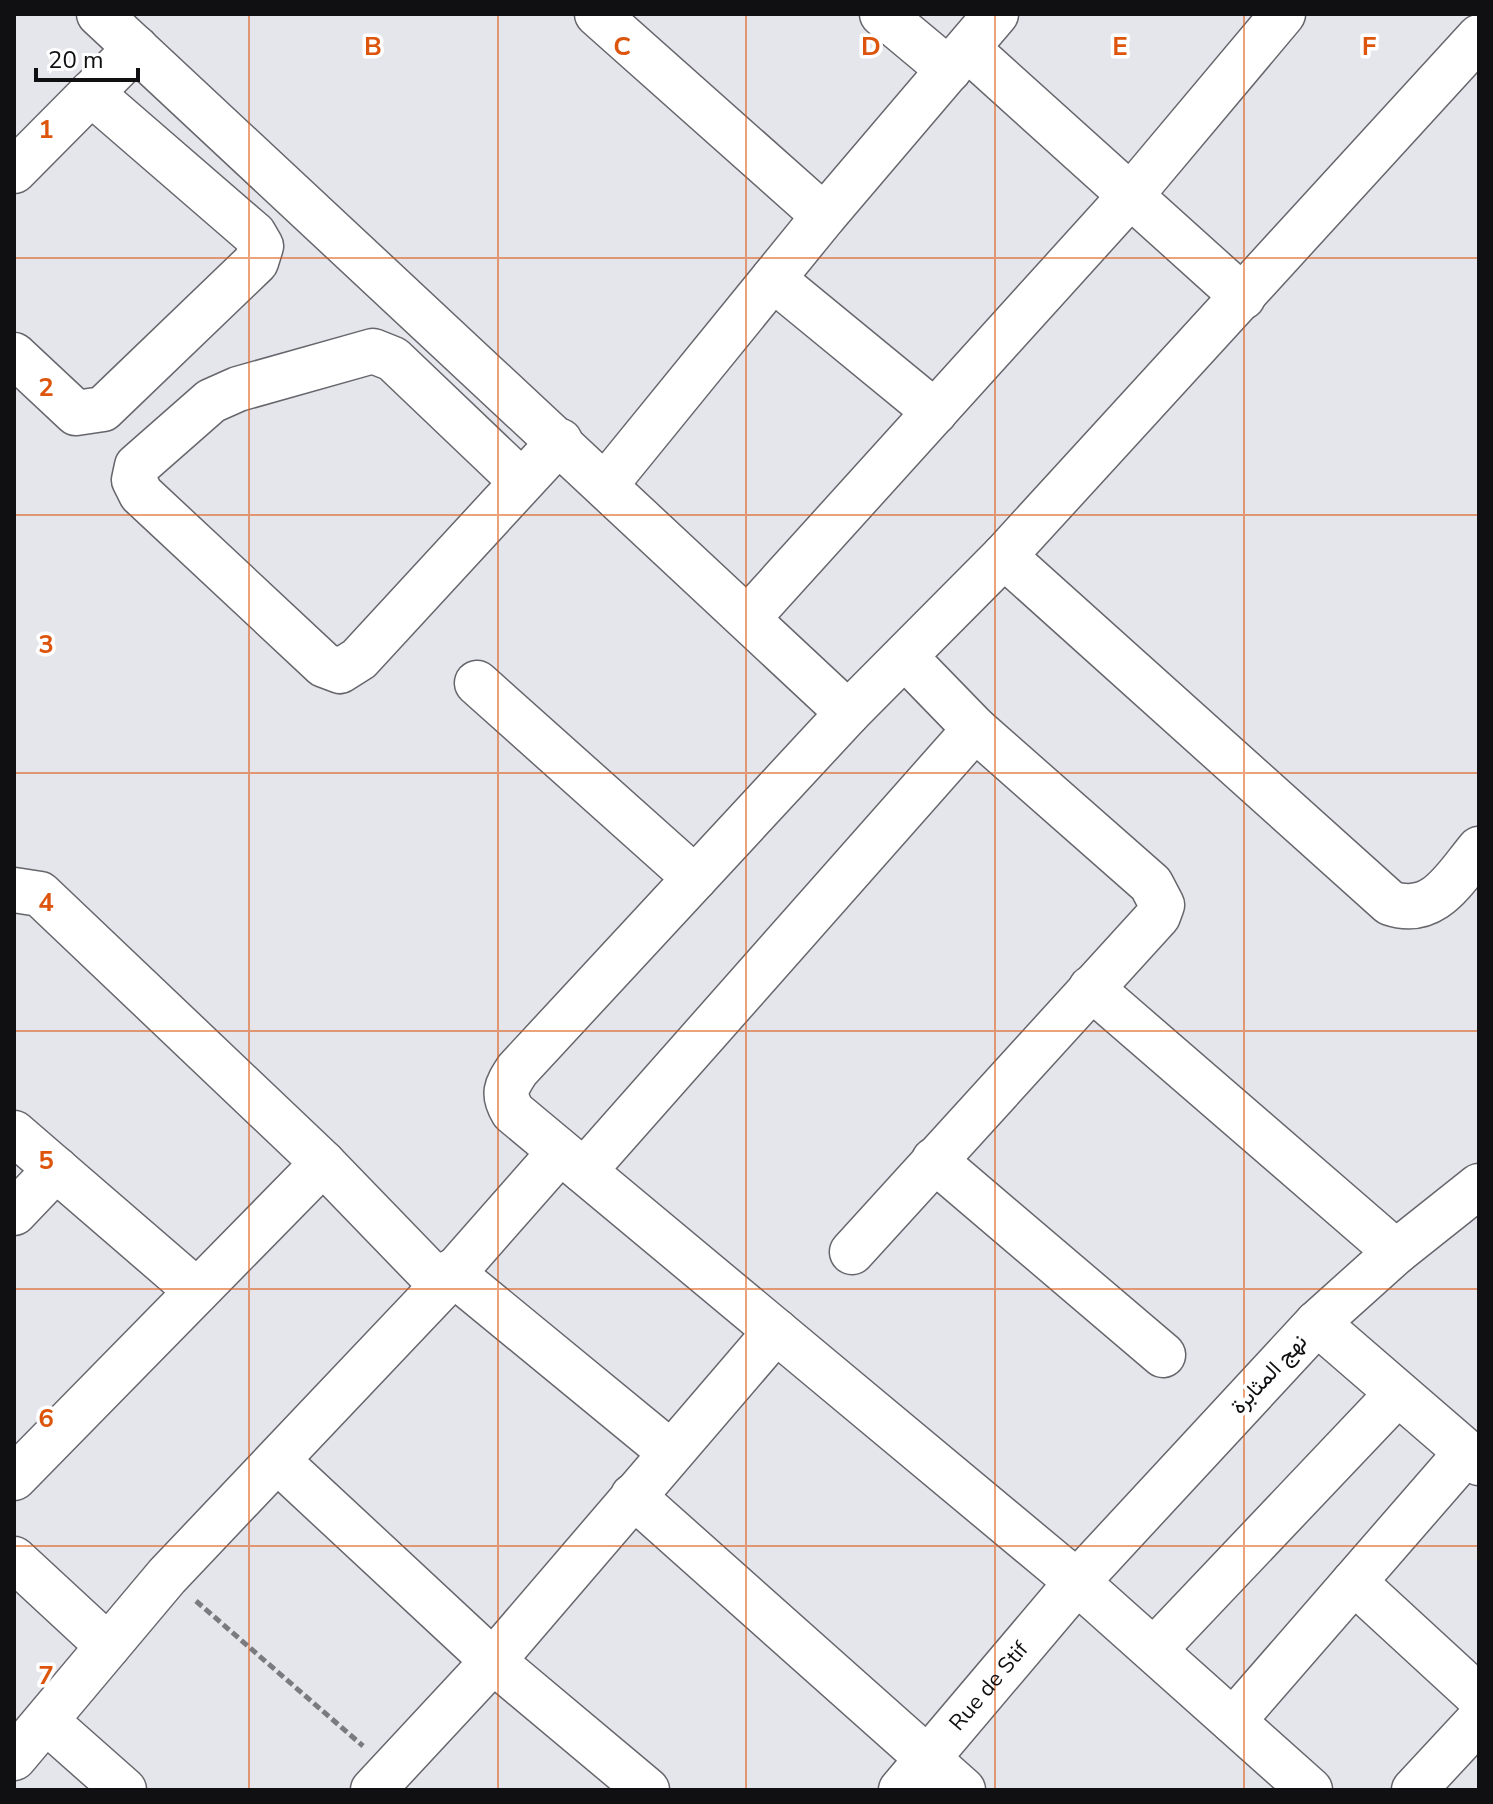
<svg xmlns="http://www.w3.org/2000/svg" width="1493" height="1804" font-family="'Nunito Sans',Vazirmatn,sans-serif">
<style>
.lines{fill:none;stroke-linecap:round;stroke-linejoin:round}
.minor-casing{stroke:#67666d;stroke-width:47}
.path{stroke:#7b7b7f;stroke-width:5;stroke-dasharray:8 4;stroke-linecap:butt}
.minor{stroke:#fff;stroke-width:44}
.grid{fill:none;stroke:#dd550c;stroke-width:2;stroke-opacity:0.55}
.labels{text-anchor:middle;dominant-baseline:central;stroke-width:7;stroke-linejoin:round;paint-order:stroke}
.street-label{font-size:22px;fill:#101012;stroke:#fff}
.grid-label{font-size:26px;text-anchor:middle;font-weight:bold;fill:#dd550c;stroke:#fff;stroke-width:7;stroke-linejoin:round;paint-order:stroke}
</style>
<rect width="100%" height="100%" fill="#e5e5ec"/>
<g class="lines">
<defs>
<g id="minor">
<path d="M99,14L848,713"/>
<path d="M597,14L824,216"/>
<path d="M882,14L949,70"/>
<path d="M968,49L1243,297"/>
<path d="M14,171L136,48"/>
<path d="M773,279L935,412"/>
<path d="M14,355L76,413L103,409L256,262L261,246L254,234L91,93"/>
<path d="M522,482L393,359L373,351L238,389L211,401L137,466L134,480L141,494L324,665L340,671L359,659L560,441"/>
<path d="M606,484L824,216L996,14"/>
<path d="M1004,556L1390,903C1434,918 1454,879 1479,849"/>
<path d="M749,617L1131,195L1283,14"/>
<path d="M477,683L695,878"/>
<path d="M14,890L40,894L323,1163L442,1286"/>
<path d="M1091,988L1396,1252"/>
<path d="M14,1133L197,1291"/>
<path d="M934,1160L1163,1355"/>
<path d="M584,1171L975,729"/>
<path d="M14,1213L56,1169"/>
<path d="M852,1252L1158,916L1162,905L1151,884L975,729L906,658"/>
<path d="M451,1272L670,1452"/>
<path d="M1317,1323L1479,1463"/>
<path d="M278,1461L493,1661L647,1790"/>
<path d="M14,1478L323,1163"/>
<path d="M633,1496L963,1790"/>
<path d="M14,1559L108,1646"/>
<path d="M1354,1582L1479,1697"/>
<path d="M1154,1650L1397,1394"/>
<path d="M46,1721L124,1790"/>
<path d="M1233,1721L1467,1452"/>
<path d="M14,1758L167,1576L442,1286L560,1152"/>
<path d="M373,1790L493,1661L776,1331"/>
<path id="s1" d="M901,1790L1077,1582L1317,1323L1396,1252L1479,1186"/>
<path d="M1310,1790L1077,1582L513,1112C502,1094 506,1087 517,1070L848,713L1004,556L1479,37"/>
<path d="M1414,1790L1479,1720"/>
</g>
</defs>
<use href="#minor" class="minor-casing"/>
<path class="path" d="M196,1601L363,1746"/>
<use href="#minor" class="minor"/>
</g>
<path class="grid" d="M249,14V1790M498,14V1790M746,14V1790M995,14V1790M1244,14V1790M14,258H1479M14,515H1479M14,773H1479M14,1031H1479M14,1289H1479M14,1546H1479"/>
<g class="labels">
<g class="street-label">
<text transform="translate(1269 1374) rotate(-47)">نهج المثابرة</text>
<text stroke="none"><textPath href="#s1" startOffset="136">Rue de Stif</textPath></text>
</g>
</g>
<g class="grid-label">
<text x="373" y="55">B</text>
<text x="622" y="55">C</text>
<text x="871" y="55">D</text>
<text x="1120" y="55">E</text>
<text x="1369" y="55">F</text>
<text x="46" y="138">1</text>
<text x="46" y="396">2</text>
<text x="46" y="653">3</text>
<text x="46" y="911">4</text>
<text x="46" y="1169">5</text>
<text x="46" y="1427">6</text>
<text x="46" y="1684">7</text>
</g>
<rect width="1493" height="1804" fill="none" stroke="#101012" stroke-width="32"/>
<path d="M36 68v12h102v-12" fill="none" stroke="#101012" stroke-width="4"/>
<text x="48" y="68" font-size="24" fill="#101012" stroke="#ffffff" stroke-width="6" paint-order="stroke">20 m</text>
</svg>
